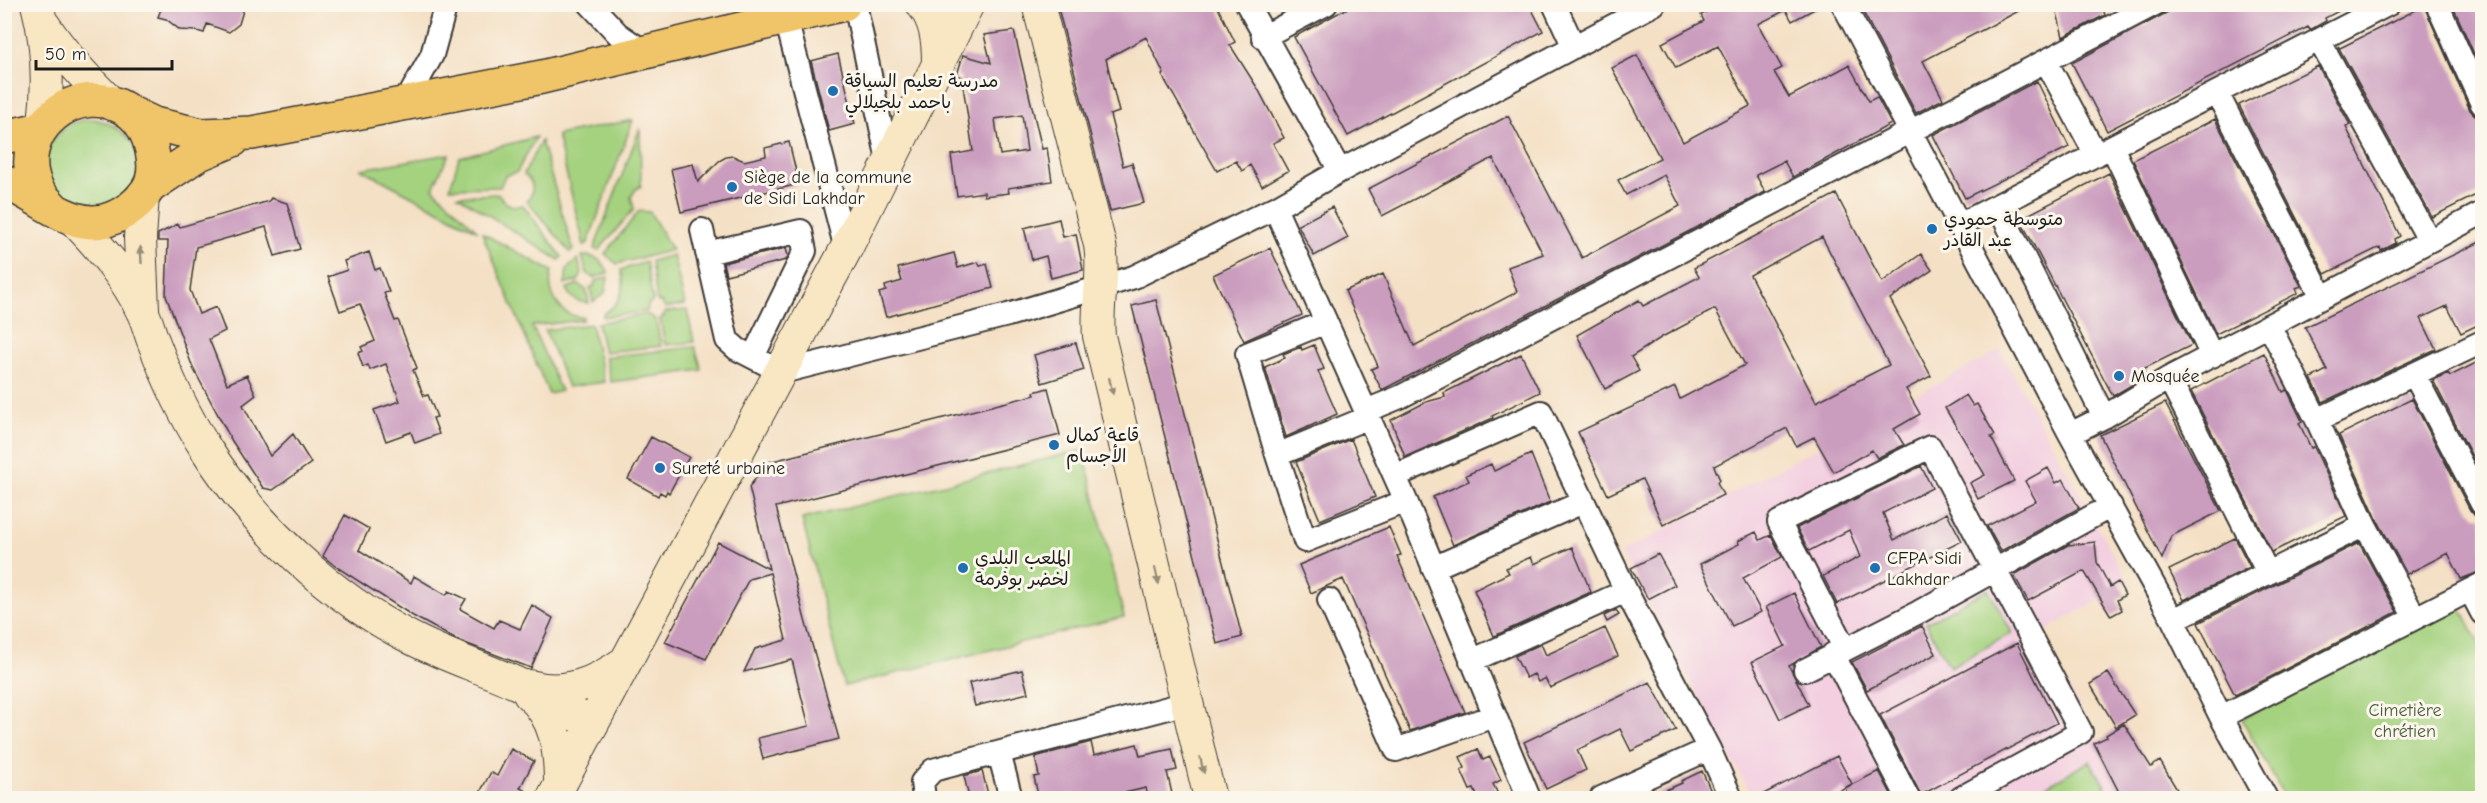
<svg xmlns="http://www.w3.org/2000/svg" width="2487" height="803" font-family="'Comic Neue','Playpen Sans Arabic',sans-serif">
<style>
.built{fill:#f3cfe0}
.green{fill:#a4d27f;stroke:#60774e;stroke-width:1.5}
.building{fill:#ca9cbe;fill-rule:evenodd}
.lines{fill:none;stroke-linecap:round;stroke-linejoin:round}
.street-casing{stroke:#3c3935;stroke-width:26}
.secondary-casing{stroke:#3c3935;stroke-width:34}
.primary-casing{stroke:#3c3935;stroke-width:36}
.street{stroke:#fff;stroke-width:22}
.secondary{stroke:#f9e7c3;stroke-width:32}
.primary{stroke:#f0c469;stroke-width:33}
.oneway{fill:#968c78}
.poi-dot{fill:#1f6fb2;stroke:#fbf7ec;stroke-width:2}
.labels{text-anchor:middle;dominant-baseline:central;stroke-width:6;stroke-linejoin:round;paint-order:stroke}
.poi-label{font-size:18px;fill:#1c1c1c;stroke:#fbf7ec;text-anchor:start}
.park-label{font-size:18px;fill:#4c5c3f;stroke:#fbf7ec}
</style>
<rect width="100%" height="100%" fill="#fbf7ec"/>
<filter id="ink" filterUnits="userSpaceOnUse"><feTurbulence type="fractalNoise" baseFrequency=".0167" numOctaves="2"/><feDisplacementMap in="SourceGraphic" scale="12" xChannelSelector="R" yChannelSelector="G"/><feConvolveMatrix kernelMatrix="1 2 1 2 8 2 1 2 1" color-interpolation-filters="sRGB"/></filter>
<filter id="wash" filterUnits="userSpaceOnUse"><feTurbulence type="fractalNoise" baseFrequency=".008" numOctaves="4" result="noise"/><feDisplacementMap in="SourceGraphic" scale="24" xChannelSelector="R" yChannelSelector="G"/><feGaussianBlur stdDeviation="1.35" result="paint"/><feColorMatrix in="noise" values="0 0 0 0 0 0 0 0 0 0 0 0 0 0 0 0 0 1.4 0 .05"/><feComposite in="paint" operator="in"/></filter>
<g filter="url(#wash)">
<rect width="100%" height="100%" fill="#f4e0c5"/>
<path class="built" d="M2000,350L2129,583L2040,634L2129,798H1753L1621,553Z"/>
<path class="green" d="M94,119C126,125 152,156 132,188C126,197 110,204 101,210L57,196L45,163L52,140L70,124L82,120Z
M633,120L587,245H584L557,135Z
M640,128L641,186L636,189L631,197L634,209L599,250L594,249Z
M536,137L517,172L505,176L500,187L450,188L459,157Z
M541,141L573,250L570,252L527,201C535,192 534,182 524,174Z
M449,154L433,188L478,231L361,169Z
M499,194C504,204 512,208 523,205L562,257L559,260L458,196Z
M639,211L650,212L672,250L617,264L605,254Z
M482,233L552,271C546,292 559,317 583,317V320L532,326L561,391L549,394Z
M673,255L685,305L665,308L662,303L657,301L651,261Z
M582,256C595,255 604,260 608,273L593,278L587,273Z
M578,259L582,274L578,281L565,284L567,269Z
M646,262L653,301L648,305L647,311L603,317V314C620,304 627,288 621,270Z
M608,277L605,293L593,302L590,288L594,286L595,281Z
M578,284L586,290L589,303C578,303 571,299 566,289Z
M687,310L694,342L665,345L660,319L664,316L665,312Z
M647,314L656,320L661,346L604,352L597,323Z
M591,324L604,382L568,387L545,330Z
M695,347L702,370L611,382L605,357Z
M1083,450L1124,617L844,686L802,519Z
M1988,589L2012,633L1950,667L1926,623Z
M2458,603L2482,648V792L2471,798H2285L2242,719Z
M2090,761L2112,798H2032L2030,795Z"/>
<g id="blocks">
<path class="building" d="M163,4H245L239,24L229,32L207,24L204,33L197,31L180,30L166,19L158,17Z
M1057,4H1216L1235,42L1230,45L1258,89L1284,138L1273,143L1288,171L1262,186L1250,165L1242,171L1236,161L1217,171L1162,75L1164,74L1146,37L1106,59L1119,112L1110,115L1123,166L1132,163L1144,203L1110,211Z
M1355,4H1529L1543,31L1348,136L1294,37Z
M1722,4H1824L1792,21L1786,10L1758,24L1782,68L1774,72L1789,97L1849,65L1869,101L1877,97L1891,124L1793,177L1784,161L1756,175L1765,192L1382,390L1371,369L1378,366L1345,291L1383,274L1414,346L1517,292L1508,267L1543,254L1493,158L1382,216L1368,189L1508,116L1582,258L1680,206L1664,175L1626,195L1618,180L1660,158L1612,68L1637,55L1683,142L1750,106L1718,46L1676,68L1662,43L1704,21L1701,15Z
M1859,4H2032L1923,61L1943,99L1916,113Z
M2055,4H2102L2105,15L2063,37Z
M2183,4H2352L2325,18L2326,21L2310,30L2308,27L2107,131L2072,63Z
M2452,4H2482V72Z
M2424,6L2470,110L2475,115L2482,117V192L2432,217L2338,46L2340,48Z
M1014,31L1042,149L1047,148L1052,181L1008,188L1009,193L984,196V192L957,196L951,155L973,151L963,86L959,85L962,77L957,75L963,55L991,63L984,35ZM1022,115L1027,151L1000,155L995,119Z
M838,54L855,124L829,131L811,61Z
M2318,66L2350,125L2346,127L2400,236L2395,239L2396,243L2381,251L2380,247L2325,274L2239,105Z
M2037,81L2069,147L1965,198L1933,135Z
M2215,119L2301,286L2296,288L2298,293L2216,334L2133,160Z
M789,142L799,184L681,212L671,169L693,164L698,182L719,161L726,157L733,156L744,161L766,156L765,148Z
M2109,173L2192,345L2145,368V377L2113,396L2020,219Z
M1836,194L1882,282L1921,254L1932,270L1890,299L1931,376L1906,389L1920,414L1894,429L1904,445L1877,458L1872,450L1834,472L1814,437L1796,446L1787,428L1714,466L1720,480L1717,482L1723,495L1663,525L1642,479L1608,495L1578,432L1675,387L1680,399L1745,365L1715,309L1662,337L1631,357L1639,371L1605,389L1577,335L1639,300L1643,306L1699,277L1694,268ZM1822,237L1889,365L1816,402L1750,275Z
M271,198L287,203L300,249L275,256L266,227L196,247L190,290L199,314L216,307L225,331L209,339L227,384L247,375L256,395L243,405L270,456L293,434L311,463L273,490L263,488L232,441L193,368L166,296L168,241H158V234L178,224L180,227L269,201Z
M1332,207L1348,238L1314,256L1298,225Z
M1059,219L1063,237L1076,234L1083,270L1051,278L1046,256L1032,260L1024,228Z
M2482,241V323L2461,333L2447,306L2421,318L2436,349L2323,402L2311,378L2327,370L2305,327Z
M786,248L788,256L786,260L726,275L723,263Z
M1270,248L1302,315L1244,341L1213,275Z
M369,252L375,270L380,268L389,292L384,293L395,321L398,320L417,368L413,370L424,396L428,395L437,417L433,418L439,434L415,443L411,432L386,441L374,410L400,401L386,364L370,370L368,365L363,367L358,353L363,351L361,347L375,341L360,304L340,311L328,277L347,270L344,261Z
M954,253L958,268L978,262L980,266L987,264L993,288L886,317L879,293L886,291L885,286L902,281L898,268Z
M1156,300L1242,637L1217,644L1132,306Z
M1076,343L1084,370L1042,383L1034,355Z
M1314,345L1324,369L1318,371L1337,414L1286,437L1265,367L1285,358L1283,354L1301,347L1302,350Z
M2264,353L2283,392L2287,390L2302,421L2299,423L2311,448L2314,447L2346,516L2272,552L2191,391Z
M1521,354L1540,392L1492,416L1493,418L1405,457L1391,420L1426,402L1445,397L1444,393Z
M2482,360V476L2433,380L2448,373L2450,376Z
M1048,388L1060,435L776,507L805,620L839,739L763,759L758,738L809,726L792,660L744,672L755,649L786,640L770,573L749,579L706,659L665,642L718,542L769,569L749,487L769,462L1035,395L1034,392Z
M1966,395L1973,406L1977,404L1995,435L1991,437L2014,481L1978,499L1970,483L1985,475L1945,408Z
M2412,399L2470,510L2475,516L2482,517V571L2461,579L2448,553L2407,574L2377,519L2339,435Z
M2165,403L2221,511L2171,536L2162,559L2100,435Z
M651,437L689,457L669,493L667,491L665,495L660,492L658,496L628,479Z
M1351,439L1375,497L1320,520L1296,462Z
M1531,454L1550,502L1453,545L1433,497L1469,481L1466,475L1491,464L1494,471Z
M1921,466L1932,488L1883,513L1894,540L1947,513L1962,541L1837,604L1823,576L1860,557L1849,530L1809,551L1797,528Z
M2048,468L2056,483L2063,479L2079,508L2001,551L1987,526L2036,501L2025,481Z
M345,515L369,529L359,550L411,583L414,576L446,595L449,591L466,599L460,609L494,628L499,620L520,629L532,605L553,618L531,668L457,640L413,616L335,566L323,556Z
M1389,527L1401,555L1397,556L1465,712L1410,731L1343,579L1311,593L1299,565Z
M1756,532L1760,540L1771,535L1782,557L1743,578L1761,612L1732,626L1700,564L1739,544L1738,541Z
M2235,538L2250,567L2184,600L2169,570Z
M2095,542L2097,562L2110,587L2118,582L2125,595L2117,600L2122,610L2111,616L2084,571L2028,601L2014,575L2068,545Z
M2359,543L2397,612L2235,695L2198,623Z
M1572,547L1591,592L1494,636L1474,590L1509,573L1506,568L1531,557L1534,564Z
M1658,554L1675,585L1648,599L1631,568Z
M1794,593L1821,647L1789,666L1809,705L1780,719L1752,662L1785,646L1766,607Z
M1616,610L1619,615L1607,622L1604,616Z
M1922,626L1936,654L1867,690L1852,662Z
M1605,628L1618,656L1550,688L1545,678L1538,682L1534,674L1526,678L1515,656L1541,644L1546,655Z
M2017,643L2057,723L1921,795L1880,715Z
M1022,670L1028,693L975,706L969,683Z
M2108,673L2135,715L2116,727L2090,684Z
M1650,682L1676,730L1631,751L1620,729L1577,750L1586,770L1546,789L1524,742Z
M2124,724L2151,767L2160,761L2182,798H2122L2094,743L2107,737L2106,735Z
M1091,742L1094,755L1137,744L1140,756L1172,749L1177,770L1167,772L1173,798H1148L1146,788L1103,798H1045L1044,794L1038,795L1034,777L1039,776L1035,757Z
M511,749L534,761L520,788L536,796L535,798H477L491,772L497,776Z
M1478,749L1483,760L1490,757L1501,780L1493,784L1500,798H1478L1474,789L1470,790L1461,770L1465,768L1460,757Z
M1837,756L1852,784L1825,798H1756Z
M982,771L989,798H969L964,776Z
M1702,771L1714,798H1647L1682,783L1681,781Z
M1879,771L1892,796L1887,798H1850L1845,788Z"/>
</g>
</g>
<g filter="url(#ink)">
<use href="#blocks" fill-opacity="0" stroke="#3c3935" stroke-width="1.5"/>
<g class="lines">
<defs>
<path id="street" d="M590,4L618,34L646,53
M855,4L889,165
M1247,4L1340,171
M1554,4L1574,47
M1843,4L2070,434L2173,620L2221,717L2266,798
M2437,4L2482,104
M786,19L846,249
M1263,37L1326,4
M2319,40L2429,240
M2046,61L2096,155
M2217,93L2322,297
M406,102L432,55L446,4
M2112,147L2212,356
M1998,206L2104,417
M1275,208L1406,501L1529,798
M1961,224L2389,4
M702,230L727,340L737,349L782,372L1008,315L1134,277L1275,208L1340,171L1654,4
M707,253L801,231L805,251L753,357
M2269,325L2317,420L2365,525L2415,618
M2414,374L2482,504
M2169,378L2268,573
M1366,411L1400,397L2155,4
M1369,417L1277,455L1305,541L1406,501
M2317,420L2482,342
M2070,434L2104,417L2169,378L2482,213
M1277,455L1247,354L1326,322
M1395,476L1541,412L1626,591L1709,749L1731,798
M1433,568L1583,502
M2470,590L2482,613
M1329,600L1396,750L1494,716
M2173,620L2365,525
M1845,649L1779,522L1930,447L2081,732L1961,798
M1833,654L1908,798
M1471,661L1626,591
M1805,670L1919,612L2111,506
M2221,717L2482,584
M999,753L1011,798
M924,798L922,782L933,770L1187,703
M1601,798L1709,749"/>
<path id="secondary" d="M37,4C48,45 49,83 44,124
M922,4C936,21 938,42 938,62
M1038,4L1100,245C1105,276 1096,305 1099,336L1210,798
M44,25C64,55 86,79 112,104
M143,195L140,238L143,309
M73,219C100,247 127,278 143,313C148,323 150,334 154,343C168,380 185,416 206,449C256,527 329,596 411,638C445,656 481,667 516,683C542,695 567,710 592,724
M529,686C565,696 596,683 625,662
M529,694C556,717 560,751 560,784
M553,798L846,249L968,4"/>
<path id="primary" d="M131,113L154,124L202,135L252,133L542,77L844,4
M4,137L40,129
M4,182C34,193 59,220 91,222C113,223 137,207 148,189C161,167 150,128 131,113C79,73 6,134 39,192C43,198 49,204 54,209
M149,187L197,155L233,140"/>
</defs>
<use href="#street" class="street-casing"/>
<use href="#secondary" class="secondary-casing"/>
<use href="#primary" class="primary-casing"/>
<use href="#street" class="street"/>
<use href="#secondary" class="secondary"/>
<use href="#primary" class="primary"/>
</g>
<defs><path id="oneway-solid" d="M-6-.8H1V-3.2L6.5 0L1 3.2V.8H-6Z" transform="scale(1.5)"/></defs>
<g class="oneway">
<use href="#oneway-solid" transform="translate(141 255) rotate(-94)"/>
<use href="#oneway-solid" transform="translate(1111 386) rotate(77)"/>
<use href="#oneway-solid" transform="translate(1157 576) rotate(77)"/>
<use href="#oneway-solid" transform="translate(1202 765) rotate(76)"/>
</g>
</g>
<g class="poi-dot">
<circle cx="833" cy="91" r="6"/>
<circle cx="732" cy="187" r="6"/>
<circle cx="1932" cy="229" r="6"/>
<circle cx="2119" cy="376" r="6"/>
<circle cx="1054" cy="445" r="6"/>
<circle cx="660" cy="468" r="6"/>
<circle cx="963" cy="568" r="6"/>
<circle cx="1875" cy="568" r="6"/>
</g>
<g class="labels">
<g class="poi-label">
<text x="845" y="81">مدرسة تعليم السياقة<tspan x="845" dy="21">باحمد بلجيلالي</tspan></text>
<text x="744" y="177">Siège de la commune<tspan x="744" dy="21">de Sidi Lakhdar</tspan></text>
<text x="1944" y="219">متوسطة حمودي<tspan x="1944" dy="21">عبد القادر</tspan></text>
<text x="2131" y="376">Mosquée</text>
<text x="1066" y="435">قاعة كمال<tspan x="1066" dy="21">الأجسام</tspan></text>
<text x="672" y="468">Sureté urbaine</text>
<text x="975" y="558">الملعب البلدي<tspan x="975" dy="21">لخضر بوفرمة</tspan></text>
<text x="1887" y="558">CFPA Sidi<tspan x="1887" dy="21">Lakhdar</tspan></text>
</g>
<g class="park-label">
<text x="2405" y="710">Cimetière<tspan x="2405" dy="21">chrétien</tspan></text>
</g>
</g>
<rect width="2487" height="803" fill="none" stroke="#fbf7ec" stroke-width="24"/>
<path d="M36 60v9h136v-9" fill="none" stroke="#1c1c1c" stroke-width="3"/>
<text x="45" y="60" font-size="18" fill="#1c1c1c" stroke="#fbf7ec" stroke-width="4.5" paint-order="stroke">50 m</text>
</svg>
